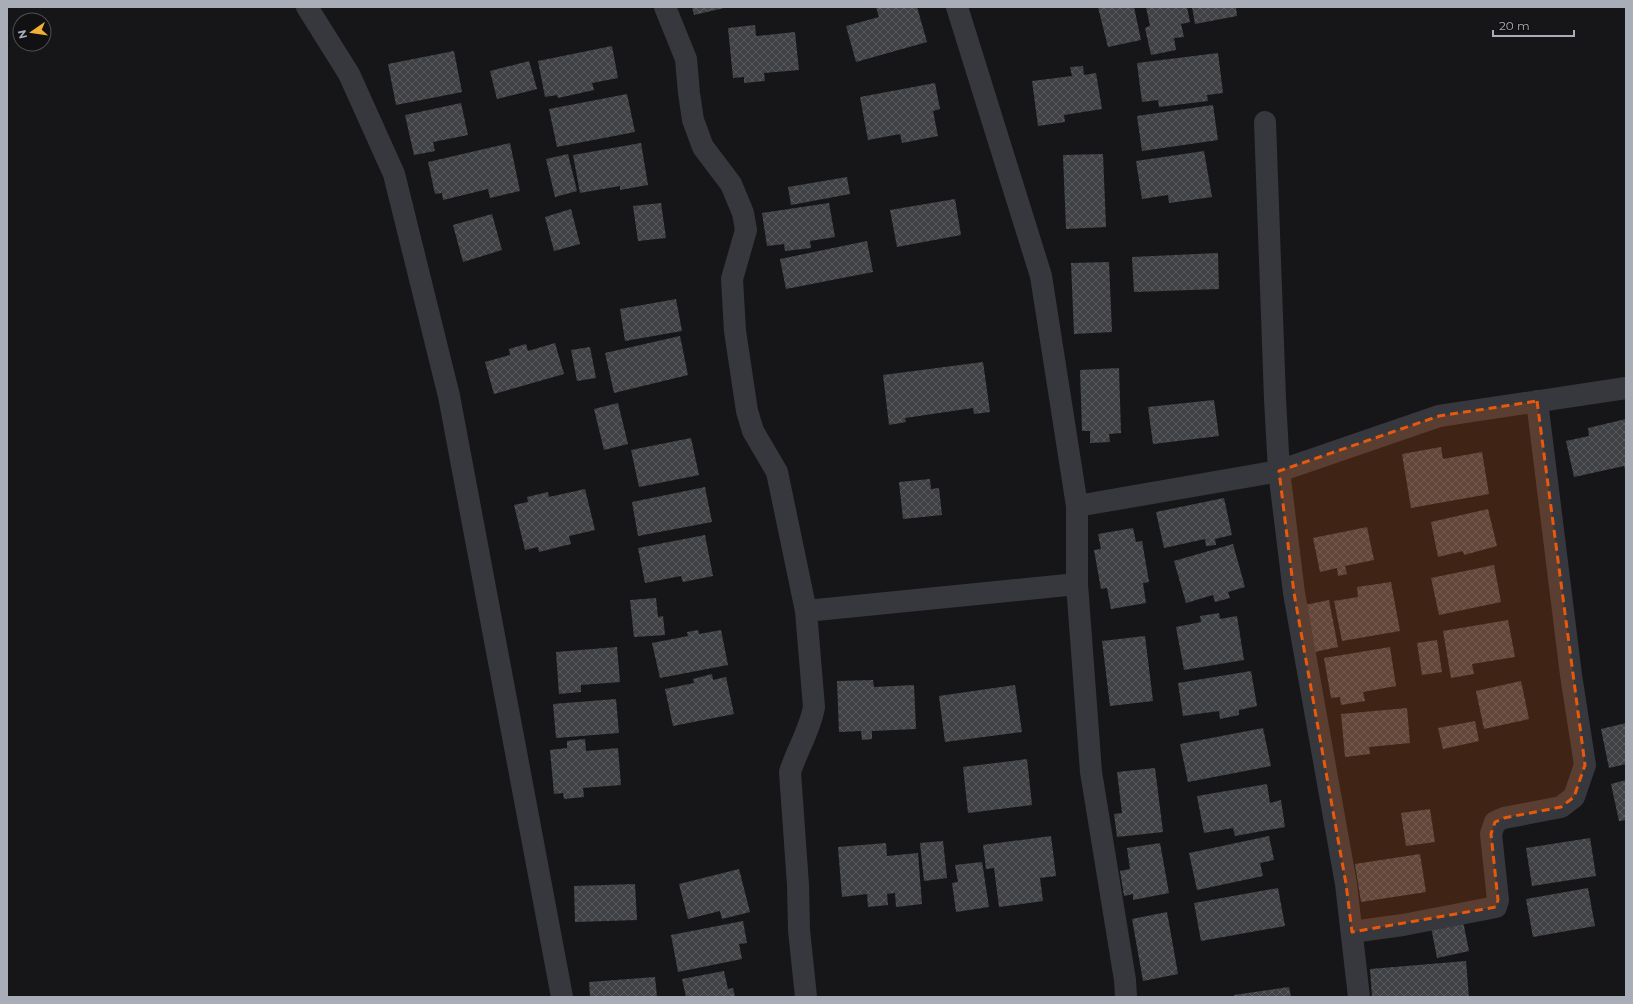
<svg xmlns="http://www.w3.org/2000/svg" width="1633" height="1004" font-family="Montserrat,sans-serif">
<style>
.building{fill:url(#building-cross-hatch)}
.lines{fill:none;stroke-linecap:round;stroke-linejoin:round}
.street{stroke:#37383d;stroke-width:22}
.marked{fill:#e8590c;fill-opacity:0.2;stroke:#e8590c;stroke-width:3;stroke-dasharray:8 5;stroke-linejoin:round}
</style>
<defs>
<pattern id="building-cross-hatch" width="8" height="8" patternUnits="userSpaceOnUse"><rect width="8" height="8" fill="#404145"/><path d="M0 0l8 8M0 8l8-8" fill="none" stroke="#595a5e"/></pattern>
</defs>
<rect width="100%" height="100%" fill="#161618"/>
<path class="building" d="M692,7H724V8L694,15Z
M876,7H917L927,42L856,62L846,26L879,17Z
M1098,7H1134L1141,40L1108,47Z
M1146,7H1187L1190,22L1181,24L1184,37L1174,38L1176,50L1151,55L1145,28L1150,26Z
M1192,7H1236L1237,16L1195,24Z
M755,25L756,36L795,32L799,70L764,73L765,81L744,83V77L733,78L728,28Z
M612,46L618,78L592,83L594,90L558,98L557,95L545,97L538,61Z
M454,51L462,92L396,105L388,64Z
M1218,53L1223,93L1207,95L1208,101L1159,107L1158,100L1142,102L1137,63Z
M529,61L537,89L497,99L490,71Z
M1083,66L1084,75L1096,73L1102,109L1064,115L1065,122L1038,126L1032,81L1072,76L1070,67Z
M935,83L940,109L933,111L938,136L902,143L900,134L868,140L860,97Z
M627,94L635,132L557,147L549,109Z
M461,103L468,135L433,142L435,151L414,155L405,115Z
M1213,105L1218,140L1142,151L1137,116Z
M510,143L520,191L490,198L488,189L443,200L442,193L435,194L428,162Z
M641,143L648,185L620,190V186L580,193L573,155Z
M1204,151L1212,197L1169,203L1168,195L1142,199L1136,161Z
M568,154L577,191L555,197L546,159Z
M1103,154L1106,227L1066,229L1063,155Z
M847,177L850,194L791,205L788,187Z
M955,199L961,235L897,247L890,210Z
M661,203L666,238L638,241L633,206Z
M829,203L835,237L810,241L811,248L785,251L784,244L767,246L762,213Z
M571,209L580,244L554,251L545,217Z
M492,214L502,250L463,262L453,225Z
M867,241L873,272L786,289L780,259Z
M1218,253L1219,289L1134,292L1132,257Z
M1109,262L1112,332L1074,334L1071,263Z
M676,299L682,331L625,341L620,309Z
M680,336L688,375L614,393L605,353Z
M555,343L564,374L494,394L485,362L510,355L509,349L526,344L528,351Z
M590,347L596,378L577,381L571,350Z
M983,362L990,412L974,414L973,408L905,418L906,422L889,425L883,375Z
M1119,368L1121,433L1109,434L1110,442L1090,443V431H1082L1080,370Z
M1214,400L1219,436L1153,444L1148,407Z
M618,403L628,444L604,450L594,409Z
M1626,419V473L1624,466L1574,477L1566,441L1589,436L1588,428Z
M691,438L699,475L639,487L631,450Z
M1441,447L1443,459L1482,452L1489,494L1411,508L1402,454Z
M930,479L931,489L939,488L942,515L903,519L899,482Z
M705,487L712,522L638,536L632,502Z
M585,489L595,530L569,536L571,544L539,552L538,547L525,550L514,505L528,502L527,497L548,492L549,497Z
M1224,498L1232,535L1215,539L1216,545L1206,546L1205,539L1164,548L1156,512Z
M1488,509L1497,546L1464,555L1463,551L1438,557L1431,522Z
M1367,527L1374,560L1345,566L1347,574L1338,576L1337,568L1320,572L1313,538Z
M1133,528L1136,542L1142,541L1149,582L1143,583L1146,603L1111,609L1107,588L1101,589L1094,550L1101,549L1098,534Z
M705,535L713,576L683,582L681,576L645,583L638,548Z
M1233,544L1245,587L1228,592L1230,598L1215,602L1213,595L1186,603L1174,561Z
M1494,565L1501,602L1439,615L1431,578Z
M1391,582L1400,631L1342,641L1334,601L1358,597L1357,587Z
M656,598L658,617L663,616L665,635L634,637L630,600Z
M1329,600L1338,647L1310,653L1300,606Z
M1219,613L1220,619L1237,616L1244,660L1184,670L1176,627L1201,622L1200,616Z
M1508,620L1515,657L1472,664L1474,674L1451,678L1443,631Z
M698,630L699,634L721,630L728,665L660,678L652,643L688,636L687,632Z
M1145,636L1153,701L1110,706L1102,641Z
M1437,640L1442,672L1422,675L1417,643Z
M617,647L620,682L581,685V692L559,694L556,652Z
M1390,647L1396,686L1363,692L1365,701L1341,705L1340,697L1331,698L1324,658Z
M1251,671L1257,706L1239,710V715L1220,719L1219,711L1183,716L1178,683Z
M712,674L713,680L726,677L734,714L673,726L665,689L694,683L693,679Z
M873,680L874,687L914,685L916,729L872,731V739L862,740L861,731L839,732L837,681Z
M1521,681L1529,719L1484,729L1476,691Z
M1015,685L1022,732L945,742L939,696Z
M616,699L619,733L556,738L553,704Z
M1407,708L1410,743L1369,747L1370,754L1345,757L1341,714Z
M1475,721L1479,741L1443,749L1438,728Z
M1626,723V764L1609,768L1601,729Z
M1263,728L1271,766L1188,782L1180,744Z
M585,739L586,751L618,748L621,785L583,788L584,797L564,799L563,793L554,794L550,750L567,748V741Z
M1027,759L1032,805L968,813L963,767Z
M1155,768L1163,832L1117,837L1114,814L1122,813L1117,772Z
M1626,780V820L1619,821L1611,784Z
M1267,784L1270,803L1281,800L1285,827L1235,836L1233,828L1204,833L1197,796Z
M1430,809L1435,842L1406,846L1401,813Z
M1051,836L1056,876L1040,878L1043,901L999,907L994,868L986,869L983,845Z
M1269,836L1274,860L1260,863L1263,876L1197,890L1189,853Z
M1590,838L1596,876L1532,886L1526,848Z
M943,841L947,878L924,881L920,843Z
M886,843L887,856L918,853L922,904L896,907L895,893L887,894L888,905L868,907L867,894L842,897L838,847Z
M1160,843L1169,893L1133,900V894L1124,896L1120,871L1130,869L1127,848Z
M1420,854L1426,892L1361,902L1355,864Z
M982,862L989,907L956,912L952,883L958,882L955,865Z
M739,869L750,912L722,919L720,911L688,919L679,884Z
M635,884L637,920L575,922L574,886Z
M1278,888L1285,926L1201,941L1194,903Z
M1588,888L1595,926L1533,937L1526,899Z
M1167,912L1178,974L1143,981L1132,919Z
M743,921L747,943L739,944L742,959L678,972L671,935Z
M1463,921L1469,951L1437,958L1431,927Z
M1466,961L1469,997H1372L1370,969Z
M724,971L728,989L733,988L735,997H686L682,979Z
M655,977L657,997H590L589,982Z
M1289,987L1291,997H1234V995Z"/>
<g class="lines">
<path class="street" d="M307,7L349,74L394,174L449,396L562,997
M665,7L686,59L689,93L693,120L703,147L731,184L743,213L746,230L732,279L735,331L747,411L753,431L777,472L806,611L814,707C810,730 797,750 790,772L798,885L799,930L806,997
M957,7L1041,276L1077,506V584L1091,772L1125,980L1126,997
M1265,122L1275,399L1279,471L1294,593L1346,884L1359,997
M1077,506L1279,471L1439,416L1626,388
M806,611L1077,584
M1352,932L1403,925L1496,907L1498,900L1491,834L1495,822L1504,818L1561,807L1574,797L1585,765L1571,675L1537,401"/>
</g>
<path class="marked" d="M1537,401L1585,765L1574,797L1561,807L1504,818L1495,822L1491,834L1498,900L1496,907L1352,932L1346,884L1294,593L1279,471L1439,416Z"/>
<rect width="1633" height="1004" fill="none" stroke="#a8adb8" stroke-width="16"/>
<g transform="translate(32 32) rotate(257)"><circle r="19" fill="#111113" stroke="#4d4f55"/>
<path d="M0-3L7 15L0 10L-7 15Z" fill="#f2b134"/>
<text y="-6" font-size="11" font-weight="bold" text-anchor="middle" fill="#a8adb8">N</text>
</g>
<path d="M1493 30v6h81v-6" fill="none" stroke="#a8adb8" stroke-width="2"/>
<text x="1499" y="30" font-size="12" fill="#a8adb8" stroke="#111113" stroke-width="3" paint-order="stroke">20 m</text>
</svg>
